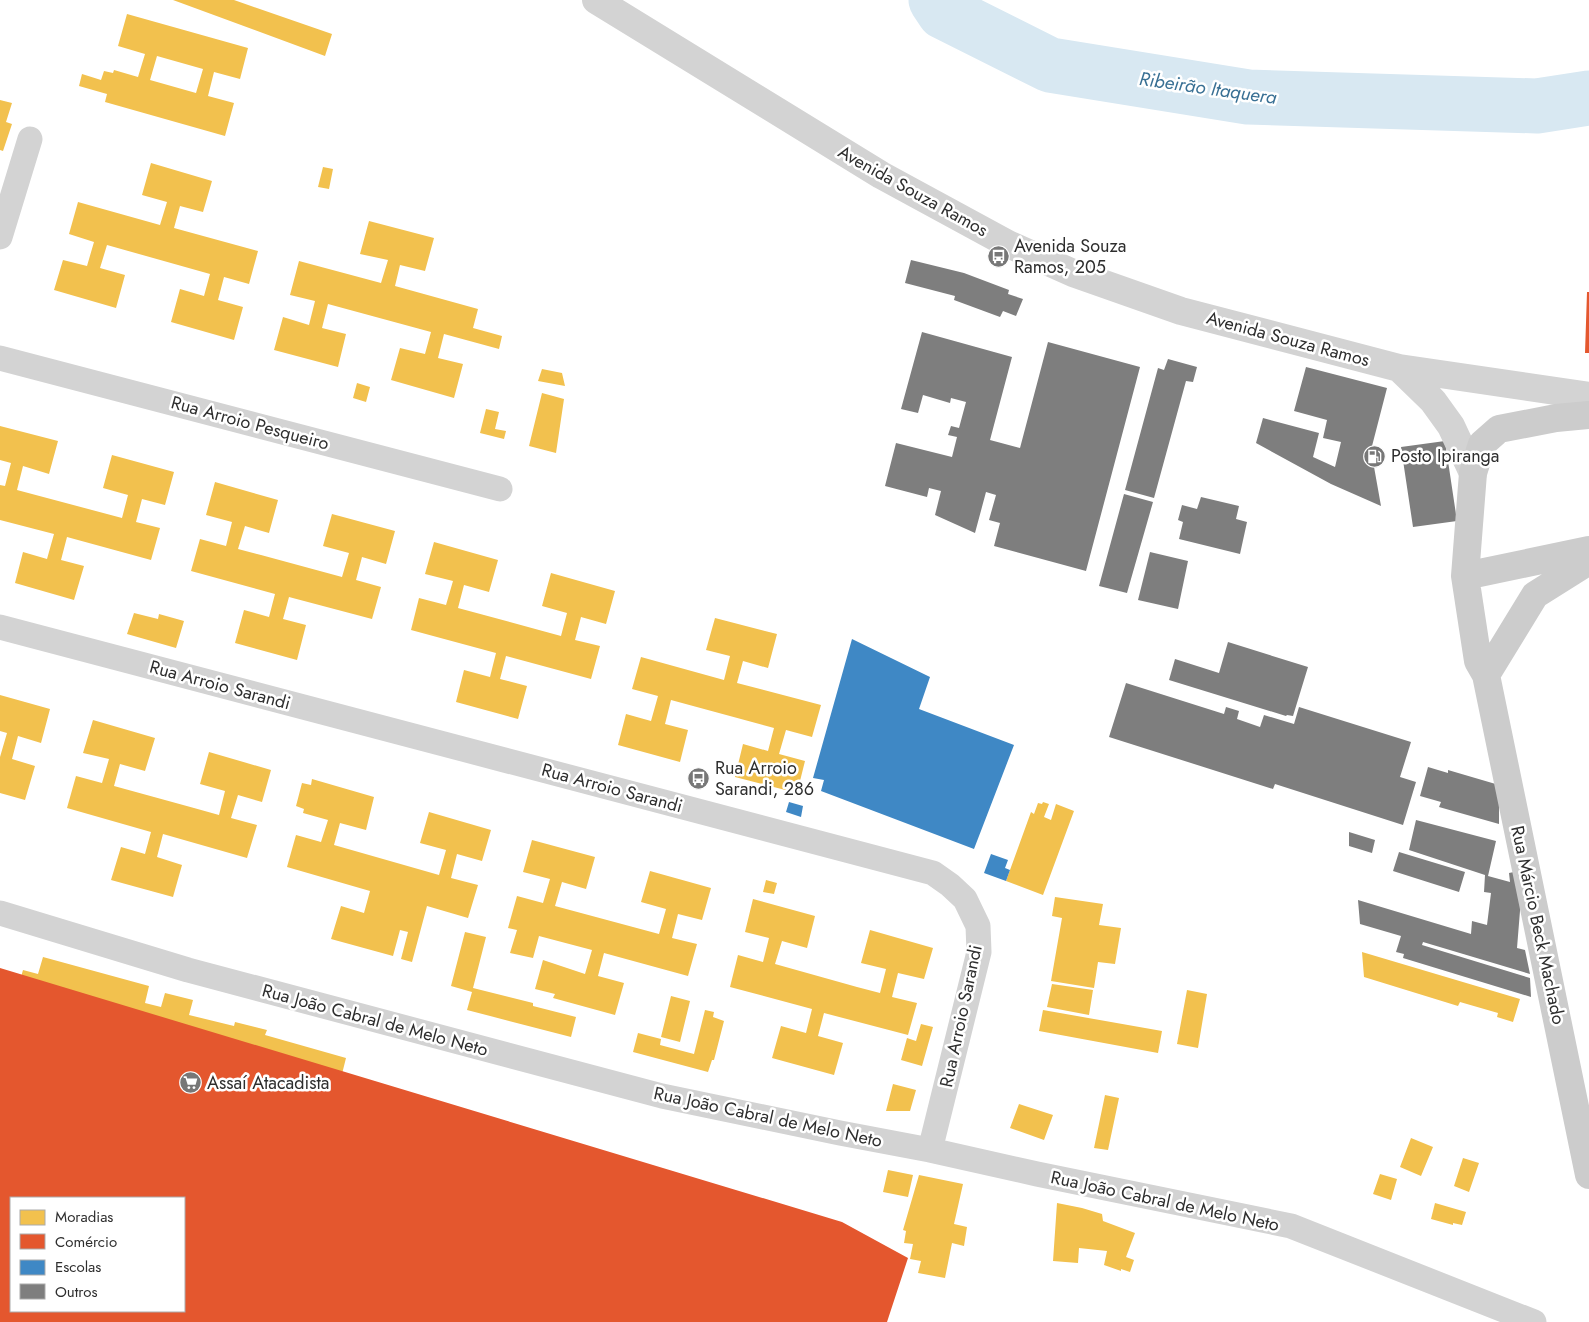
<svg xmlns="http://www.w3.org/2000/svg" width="1589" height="1322" font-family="Jost,sans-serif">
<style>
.homes{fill:#f2c14e;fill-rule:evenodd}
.shops{fill:#e4572e;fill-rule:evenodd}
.schools{fill:#3f88c5}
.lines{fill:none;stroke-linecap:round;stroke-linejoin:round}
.river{stroke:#d8e8f2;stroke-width:55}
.building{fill:#7e7e7e}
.minor{stroke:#d3d3d3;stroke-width:25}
.tertiary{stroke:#d3d3d3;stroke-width:28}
.secondary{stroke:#ccc;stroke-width:28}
.labels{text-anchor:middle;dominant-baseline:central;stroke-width:5;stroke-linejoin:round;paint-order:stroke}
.street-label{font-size:18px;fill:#2e2e2e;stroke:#fff}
.poi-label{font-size:18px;fill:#2e2e2e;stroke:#fff;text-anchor:start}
.water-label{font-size:19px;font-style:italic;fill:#397094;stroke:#fff}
</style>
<rect width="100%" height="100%" fill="#fff"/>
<path class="homes" d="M173,0H234L332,34L325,56Z
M127,14L248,48L240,79L214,72L208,96L234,103L225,136L105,102L107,94L79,86L82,74L101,80L104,71L113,73L114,70L138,77L145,54L118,46ZM157,56L203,69L196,93L150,80Z
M0,100L12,103L6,122L12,124L3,151L0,150Z
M151,163L212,181L203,212L180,206L174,228L258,251L249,284L224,277L218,300L243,307L234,340L171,322L180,289L204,296L210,274L107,245L100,268L125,275L116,308L54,290L63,260L87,266L94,242L69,234L78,202L160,225L167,202L142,195Z
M323,167L333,169L329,189L318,187Z
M369,221L434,238L425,271L400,265L395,286L478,309L473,328L502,336L499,349L444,334L438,358L463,364L454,398L391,380L400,348L425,354L431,332L328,304L322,328L346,334L338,367L274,350L283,317L309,325L315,301L290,295L299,261L381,283L388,260L360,254Z
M542,369L562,373L565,386L538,381Z
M357,383L370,387L366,402L353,398Z
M542,393L564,399L556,453L529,446Z
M486,409L499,412L495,429L506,431L504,439L480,433Z
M0,426L58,441L49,474L23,466L17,490L122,518L128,495L103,488L112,455L174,472L165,505L142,499L136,522L160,528L151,560L67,537L61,560L84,566L74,600L15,583L23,552L47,559L54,534L0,520V485L5,486L11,463L0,460Z
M215,482L278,500L269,533L245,526L238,549L261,555L342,577L349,553L323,546L332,514L395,531L386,564L362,557L356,580L381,587L372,619L289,597L283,619L306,625L297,660L235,643L244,610L269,617L275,594L191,571L200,539L226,546L232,522L206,515Z
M434,542L498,560L489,592L464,585L458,608L539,630L561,636L567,613L542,606L551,573L615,591L606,624L581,617L575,640L600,646L591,679L506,656L500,679L527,686L518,719L456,702L464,670L490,677L496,653L411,630L419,598L446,605L453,581L425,574Z
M134,613L158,619L159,614L184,621L176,648L127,634Z
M715,618L777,634L768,668L743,661L737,683L821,705L812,737L786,730L779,754L805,761L797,793L735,777L743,744L768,751L774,728L671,700L665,724L688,730L680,762L618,745L626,714L651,721L658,696L632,689L641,657L724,680L730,656L706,650Z
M0,695L50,709L41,743L18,736L12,759L35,766L25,800L0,793V757L7,733L0,731Z
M93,720L155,738L145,771L120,764L114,786L194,808L219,815L225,791L200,784L209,752L271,770L262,802L238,795L231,818L257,825L247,858L163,834L157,857L182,865L173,897L111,880L121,847L145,854L151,832L67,808L76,776L102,783L109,759L83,753Z
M312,779L374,797L366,830L340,823L334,845L439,875L446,850L420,843L429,812L491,830L482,861L457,854L451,878L478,885L468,918L427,906L412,962L401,959L408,932L400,930L393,956L331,939L341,906L364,913L370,891L287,867L296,835L321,842L328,820L303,813L304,809L296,806L302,783L311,785Z
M1043,802L1049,804L1044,817L1051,820L1056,804L1074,811L1043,895L1006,881L1031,812L1034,814L1038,803L1042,804Z
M532,840L595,857L586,889L562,882L555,906L659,934L666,909L641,902L650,871L711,888L702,920L678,914L672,938L697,944L688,976L604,953L598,976L624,983L615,1015L553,998L555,994L535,989L543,960L585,974L592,950L539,936L533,958L510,953L517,930L508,928L517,896L543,903L550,879L523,872Z
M766,880L777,883L774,894L763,892Z
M1055,897L1103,904L1099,925L1121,928L1115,964L1098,962L1094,988L1051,981L1062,918L1052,916Z
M753,899L815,916L807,948L782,941L775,964L857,987L880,993L886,969L861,963L870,930L933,948L924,979L898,973L892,997L917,1003L908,1035L824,1013L818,1036L843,1043L834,1075L772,1058L781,1026L806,1033L812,1009L730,987L738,955L763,962L769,938L745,932Z
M465,932L486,937L473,988L533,1003V1006L576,1017L571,1037L467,1010L472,992L451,986Z
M1362,952L1520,999L1513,1022L1497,1017L1498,1013L1460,1002L1458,1006L1364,977Z
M43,957L149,986L145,1003L161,1007L165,993L193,1000L189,1015L234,1026L235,1022L267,1030L265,1035L346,1058L337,1094L28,1011L34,988L19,984L23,970L38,974Z
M1052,984L1093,990L1089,1015L1047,1007Z
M1187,990L1207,994L1198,1048L1177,1044Z
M671,996L690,1001L680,1042L661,1037Z
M705,1010L714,1012L713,1017L724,1021L714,1060H712L708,1072L633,1052L638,1033L661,1039L660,1045L694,1054Z
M1043,1010L1162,1031L1158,1053L1039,1031Z
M921,1024L933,1027L922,1066L901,1060L907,1038L916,1041Z
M0,1028L175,1074L168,1098L620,1225L591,1322H92L53,1311H184V1198H11V1300L0,1297Z
M893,1084L916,1090L910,1111H886Z
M1105,1095L1119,1098L1108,1150L1094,1148Z
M1019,1104L1053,1115L1044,1140L1010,1128Z
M1411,1138L1433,1147L1421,1176L1400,1167Z
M1463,1158L1479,1163L1469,1192L1454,1186Z
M888,1170L913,1175L908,1197L883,1192Z
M1380,1174L1397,1179L1391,1200L1373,1194Z
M919,1175L963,1184L954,1224L967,1227L964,1246L952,1243L945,1278L918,1273L921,1261L910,1259L913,1244L904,1243L906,1231L903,1230Z
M1057,1203L1082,1208L1102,1214L1103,1221L1135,1233L1126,1257L1134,1260L1130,1272L1121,1269V1271L1104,1265L1107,1251L1079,1248L1078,1263L1053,1261Z
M1435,1203L1466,1212L1462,1225L1453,1223V1225L1431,1219Z
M779,1231L798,1234L792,1273L781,1271L783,1260L775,1259Z"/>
<path class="shops" d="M1587,292H1589V353H1585Z
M0,968L842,1222L908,1258L887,1322H0ZM11,1198H184V1311H11Z"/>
<path class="schools" d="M852,639L930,677L919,709L1014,745L974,849L821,791L824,780L813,778Z
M789,802L803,806L801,817L786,812Z
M991,854L1008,860L1005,868L1010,870L1006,881L984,873Z"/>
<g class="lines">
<path class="river" d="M936,0L944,12L1050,65L1248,97L1537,106L1589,98"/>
</g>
<path class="building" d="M911,260L964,273L1009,290L1008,294L1023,299L1016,316L1003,311L1000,317L954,300L955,296L905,283Z
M922,332L1012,357L990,440L1020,448L1048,342L1140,367L1086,571L994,546L1000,523L989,520L996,495L986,492L975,533L935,515L941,491L929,488L927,497L885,486L896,443L952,457L957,437L948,435L951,426L959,428L966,402L951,398L950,403L923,395L918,413L901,409Z
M1168,359L1197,367L1193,382L1186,381L1154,498L1125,490L1158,368L1164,370Z
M1306,367L1387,388L1371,450L1381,506L1331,484L1256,443L1263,418L1319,433L1313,457L1335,467L1341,442L1323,438L1327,420L1294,411Z
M1445,441L1457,521L1413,527L1401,447Z
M1124,494L1153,502L1127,593L1099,586Z
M1201,497L1239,506L1236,519L1247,522L1240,554L1179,539L1183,522L1178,520L1182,505L1197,509Z
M1150,552L1188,561L1178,609L1138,600Z
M1228,642L1308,667L1293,716L1287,715L1286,716L1169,680L1175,659L1219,673Z
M1126,683L1224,714L1226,707L1239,711L1237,719L1260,727L1264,715L1294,724L1299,707L1411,742L1400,777L1416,782L1403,825L1275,784L1273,789L1109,737Z
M1428,767L1448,773V770L1499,785V824L1439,807L1441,802L1420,796Z
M1416,820L1496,841L1488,876L1510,882L1509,873L1519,871L1522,886L1517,948L1525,950L1530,974L1423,942L1422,945L1530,978L1531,997L1403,958L1404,954L1396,952L1401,936L1360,924L1358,900L1471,934L1472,921L1487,925L1491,893L1484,892L1485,875L1409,850Z
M1349,832L1375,840L1372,853L1349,846Z
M1399,852L1465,872L1459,892L1393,871Z"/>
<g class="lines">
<path class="minor" d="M0,237L30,139
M0,358L500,489
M0,627L933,873L950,885L965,899L978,926L979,952L930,1150
M0,913L188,970L662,1096L840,1133L930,1150L1037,1174L1291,1226L1534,1322"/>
<path class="tertiary" d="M596,0L881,175L1008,244L1073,273L1181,311L1399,368L1589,396
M1399,368L1433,401L1451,426L1473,473"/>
<path class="secondary" d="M1589,415L1556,418L1499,429L1482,444L1473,473L1465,576L1478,661L1486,675L1589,1175
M1465,576L1589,550
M1486,675L1535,595L1589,561"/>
</g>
<defs>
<symbol id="bus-disc" viewBox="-11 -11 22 22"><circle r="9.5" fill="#777" stroke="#fff"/><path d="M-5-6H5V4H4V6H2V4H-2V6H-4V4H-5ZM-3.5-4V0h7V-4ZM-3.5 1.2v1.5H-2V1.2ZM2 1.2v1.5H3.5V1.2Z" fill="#fff"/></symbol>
<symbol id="fuel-disc" viewBox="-11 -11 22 22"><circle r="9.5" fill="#777" stroke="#fff"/><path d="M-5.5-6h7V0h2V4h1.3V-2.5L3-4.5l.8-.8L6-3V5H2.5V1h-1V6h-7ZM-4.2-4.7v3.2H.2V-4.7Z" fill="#fff"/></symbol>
<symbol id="supermarket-disc" viewBox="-11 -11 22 22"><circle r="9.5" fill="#777" stroke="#fff"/><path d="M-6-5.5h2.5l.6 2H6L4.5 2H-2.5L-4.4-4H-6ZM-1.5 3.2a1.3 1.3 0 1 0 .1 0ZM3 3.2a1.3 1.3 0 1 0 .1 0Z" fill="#fff"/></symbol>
</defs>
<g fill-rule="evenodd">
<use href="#bus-disc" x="986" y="244" width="25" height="25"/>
<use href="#fuel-disc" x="1362" y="444" width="25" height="25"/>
<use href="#bus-disc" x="686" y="766" width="25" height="25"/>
<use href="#supermarket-disc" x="178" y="1070" width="25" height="25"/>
</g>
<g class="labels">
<g class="street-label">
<text transform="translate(913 191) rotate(29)">Avenida Souza Ramos</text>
<text transform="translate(1288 339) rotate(15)">Avenida Souza Ramos</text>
<text transform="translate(250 423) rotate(15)">Rua Arroio Pesqueiro</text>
<text transform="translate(220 685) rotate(15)">Rua Arroio Sarandi</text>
<text transform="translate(612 788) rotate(15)">Rua Arroio Sarandi</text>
<text transform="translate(1538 925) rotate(78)">Rua Márcio Beck Machado</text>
<text transform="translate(961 1016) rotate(-78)">Rua Arroio Sarandi</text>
<text transform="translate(375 1020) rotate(15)">Rua João Cabral de Melo Neto</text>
<text transform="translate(768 1117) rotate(12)">Rua João Cabral de Melo Neto</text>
<text transform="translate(1165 1201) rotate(12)">Rua João Cabral de Melo Neto</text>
</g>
<g class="poi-label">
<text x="1014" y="246">Avenida Souza<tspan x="1014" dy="21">Ramos, 205</tspan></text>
<text x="1391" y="456">Posto Ipiranga</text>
<text x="715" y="768">Rua Arroio<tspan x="715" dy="21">Sarandi, 286</tspan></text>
<text x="207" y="1083">Assaí Atacadista</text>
</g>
<g class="water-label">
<text transform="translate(1208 88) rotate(8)">Ribeirão Itaquera</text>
</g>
</g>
<rect x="10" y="1197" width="175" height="115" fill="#ffffff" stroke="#ababab"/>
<rect x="20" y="1210" width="25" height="15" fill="#f2c14e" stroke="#ababab"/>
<text x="55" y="1222" font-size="15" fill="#2e2e2e">Moradias</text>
<rect x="20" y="1234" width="25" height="15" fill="#e4572e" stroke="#ababab"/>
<text x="55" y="1247" font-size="15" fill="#2e2e2e">Comércio</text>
<rect x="20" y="1260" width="25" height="15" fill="#3f88c5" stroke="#ababab"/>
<text x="55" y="1272" font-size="15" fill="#2e2e2e">Escolas</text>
<rect x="20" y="1284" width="25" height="15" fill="#7e7e7e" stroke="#ababab"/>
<text x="55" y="1297" font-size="15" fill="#2e2e2e">Outros</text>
</svg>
